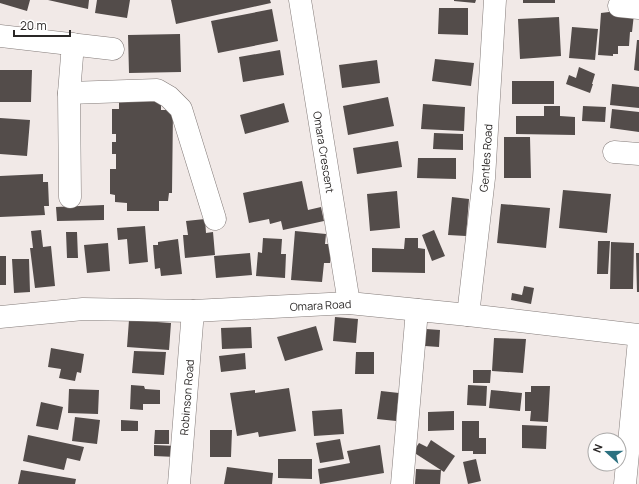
<svg xmlns="http://www.w3.org/2000/svg" width="639" height="484" font-family="Manrope,sans-serif">
<style>
.building{fill:#534c4a}
.lines{fill:none;stroke-linecap:round;stroke-linejoin:round}
.minor-casing{stroke:#847c7a;stroke-width:23}
.minor{stroke:#fff;stroke-width:22}
.labels{text-anchor:middle;dominant-baseline:central;stroke-width:4;stroke-linejoin:round;paint-order:stroke}
.street-label{font-size:11px;fill:#2a2726;stroke:#fff}
</style>
<rect width="100%" height="100%" fill="#f1e9e7"/>
<path class="building" d="M0,0H30L27,11L0,3Z
M48,0H89L88,9Z
M97,0H130L127,18L95,13Z
M171,0H270L271,3L176,24Z
M454,0H476L475,3L454,1Z
M523,0H555V3H523Z
M439,8H468V35L438,34Z
M272,9L278,41L218,53L211,21Z
M609,12L634,14L632,32H630L629,46H618V54H613V56L598,55L601,13Z
M559,17L561,56L520,59L518,19Z
M572,27L598,29L595,60L569,58Z
M180,34L181,72L129,73L128,35Z
M637,40H639V71L634,70Z
M280,50L284,75L243,82L239,57Z
M435,59L474,63L471,86L432,81Z
M377,60L380,83L342,88L339,65Z
M579,67L595,74L592,84H593L590,93L566,84L569,75L576,78Z
M0,70H32L31,102H0Z
M512,81H554V104H512Z
M612,84L639,87V108L610,105Z
M119,96H161V110H173L172,193H169L168,201H159V211H127V203L115,202V195L110,194V169H116V154H112V142H116V134H112V109H119Z
M388,97L394,126L348,135L343,106Z
M284,103L289,122L245,134L240,115Z
M423,104L465,107L464,131L421,129Z
M544,106H560V116L575,117V135L516,134V116H544Z
M583,106L606,107L605,122L582,121Z
M612,109L639,112V132L610,128Z
M0,118L30,120L27,156L0,154Z
M434,133L463,134V150L433,149Z
M504,137H530L531,178H504Z
M398,141L402,167L357,174L353,148Z
M418,158H456V179L417,178Z
M43,174V182H48L49,206H44L45,215L0,217V176Z
M302,181L308,210L321,207L324,221L283,230L281,221L270,224L269,219L249,223L243,193Z
M563,190L611,194L607,233L559,228Z
M397,191L400,228L370,231L367,194Z
M452,197L469,199L466,236L448,235Z
M501,204L550,208L546,248L497,243Z
M104,205V220L57,221L56,207Z
M205,219L206,233L213,232L215,255L185,258L183,235H188L186,221Z
M145,226L148,262L129,264L127,239L118,240L117,228Z
M41,230L43,247L51,246L55,286L35,288L30,248H33L31,231Z
M434,230L445,256L432,261L422,235Z
M295,231L326,234L325,244H332L330,263H324L322,282L291,280Z
M66,232H77L78,258H67Z
M263,238L282,239L281,254H286L285,278L256,276L258,252L262,253Z
M405,238H418V248L425,249V273L372,272V248L404,249Z
M178,239L182,274L161,276L160,268L155,269L153,245H158V242Z
M598,241H610L608,274H597Z
M611,242L634,243L633,289H610Z
M108,243L110,271L87,273L84,245Z
M250,253L252,275L216,278L214,256Z
M636,253H639V292H637Z
M0,256H6V285H0Z
M12,259H29L30,292L14,293Z
M524,286L534,288L531,304L511,300L512,293L522,295Z
M335,317L358,319L356,343L333,341Z
M129,320L171,323L169,350L127,347Z
M316,326L323,350L285,361L277,337Z
M251,327L252,348L222,349L221,328Z
M426,329L440,330L439,347L425,346Z
M494,338L526,339L523,373L492,371Z
M51,348L84,354L81,373L77,372L75,381L59,378L61,369L48,367Z
M134,351L166,352L164,375L132,373Z
M356,352H374V374H355Z
M245,353L246,369L221,372L219,356Z
M473,370H491L490,383H473Z
M131,385L144,386L145,389L160,390V404H143V410L130,409Z
M468,385L487,386L486,406L467,405Z
M531,386H550L548,422L530,421L531,411H525V392H531Z
M289,388L296,431L259,437L258,432L237,436L230,393L255,390V393Z
M69,389L99,390L98,414L68,413Z
M491,390L522,393L520,411L489,408Z
M381,391L399,393L396,421L377,419Z
M41,402L63,407L58,430L36,426Z
M342,409L344,434L314,436L312,411Z
M454,411V430L428,431V412Z
M75,417L100,420L97,444L72,441Z
M121,420L138,421V431H121Z
M462,421H479V438H486V454H473V451H462Z
M522,425L547,426L546,449L522,448Z
M155,430H169V444H154Z
M210,430H232L231,457H210Z
M28,435L84,447L80,461L67,458L64,470L23,461Z
M340,439L344,459L320,463L316,443Z
M431,440L455,456L444,472L413,452L419,443L427,447Z
M154,445L177,446L176,457L154,456Z
M380,445L384,473L320,484L318,469L350,463L347,451Z
M278,459H312V479L278,478Z
M476,459L481,481L468,484L463,462Z
M227,467L273,473L272,484H224Z
M416,469L441,470L440,484H415Z
M21,470L76,479L75,484H18Z"/>
<g class="lines">
<defs>
<g id="minor">
<path id="s1" d="M300,0L349,303"/>
<path d="M619,6L639,8"/>
<path d="M0,36L113,49"/>
<path d="M69,93L157,90L169,97L181,109L215,219"/>
<path d="M614,152L639,154"/>
<path d="M70,197L69,93L73,44"/>
<path id="s2" d="M468,315L484,178L495,0"/>
<path id="s3" d="M0,317L83,309L193,311L349,303L468,315L639,335"/>
<path id="s4" d="M179,484L193,311"/>
<path d="M402,484L417,310"/>
<path d="M625,484L639,340"/>
</g>
</defs>
<use href="#minor" class="minor-casing"/>
<use href="#minor" class="minor"/>
</g>
<g class="labels">
<g class="street-label">
<text stroke="none"><textPath href="#s1" startOffset="154">Omara Crescent</textPath></text>
<text stroke="none"><textPath href="#s2" startOffset="158">Gentles Road</textPath></text>
<text stroke="none"><textPath href="#s3" startOffset="321">Omara Road</textPath></text>
<text stroke="none"><textPath href="#s4" startOffset="87">Robinson Road</textPath></text>
</g>
</g>
<g transform="translate(607 452) rotate(291)"><circle r="19" fill="#ffffff" stroke="#aaa9a8"/>
<path d="M0-3L7 15L0 10L-7 15Z" fill="#2c7180"/>
<text y="-6" font-size="11" font-weight="bold" text-anchor="middle" fill="#2a2726">N</text>
</g>
<path d="M14 30v6h56v-6" fill="none" stroke="#2a2726" stroke-width="2"/>
<text x="20" y="30" font-size="12" fill="#2a2726" stroke="#ffffff" stroke-width="3" paint-order="stroke">20 m</text>
</svg>
